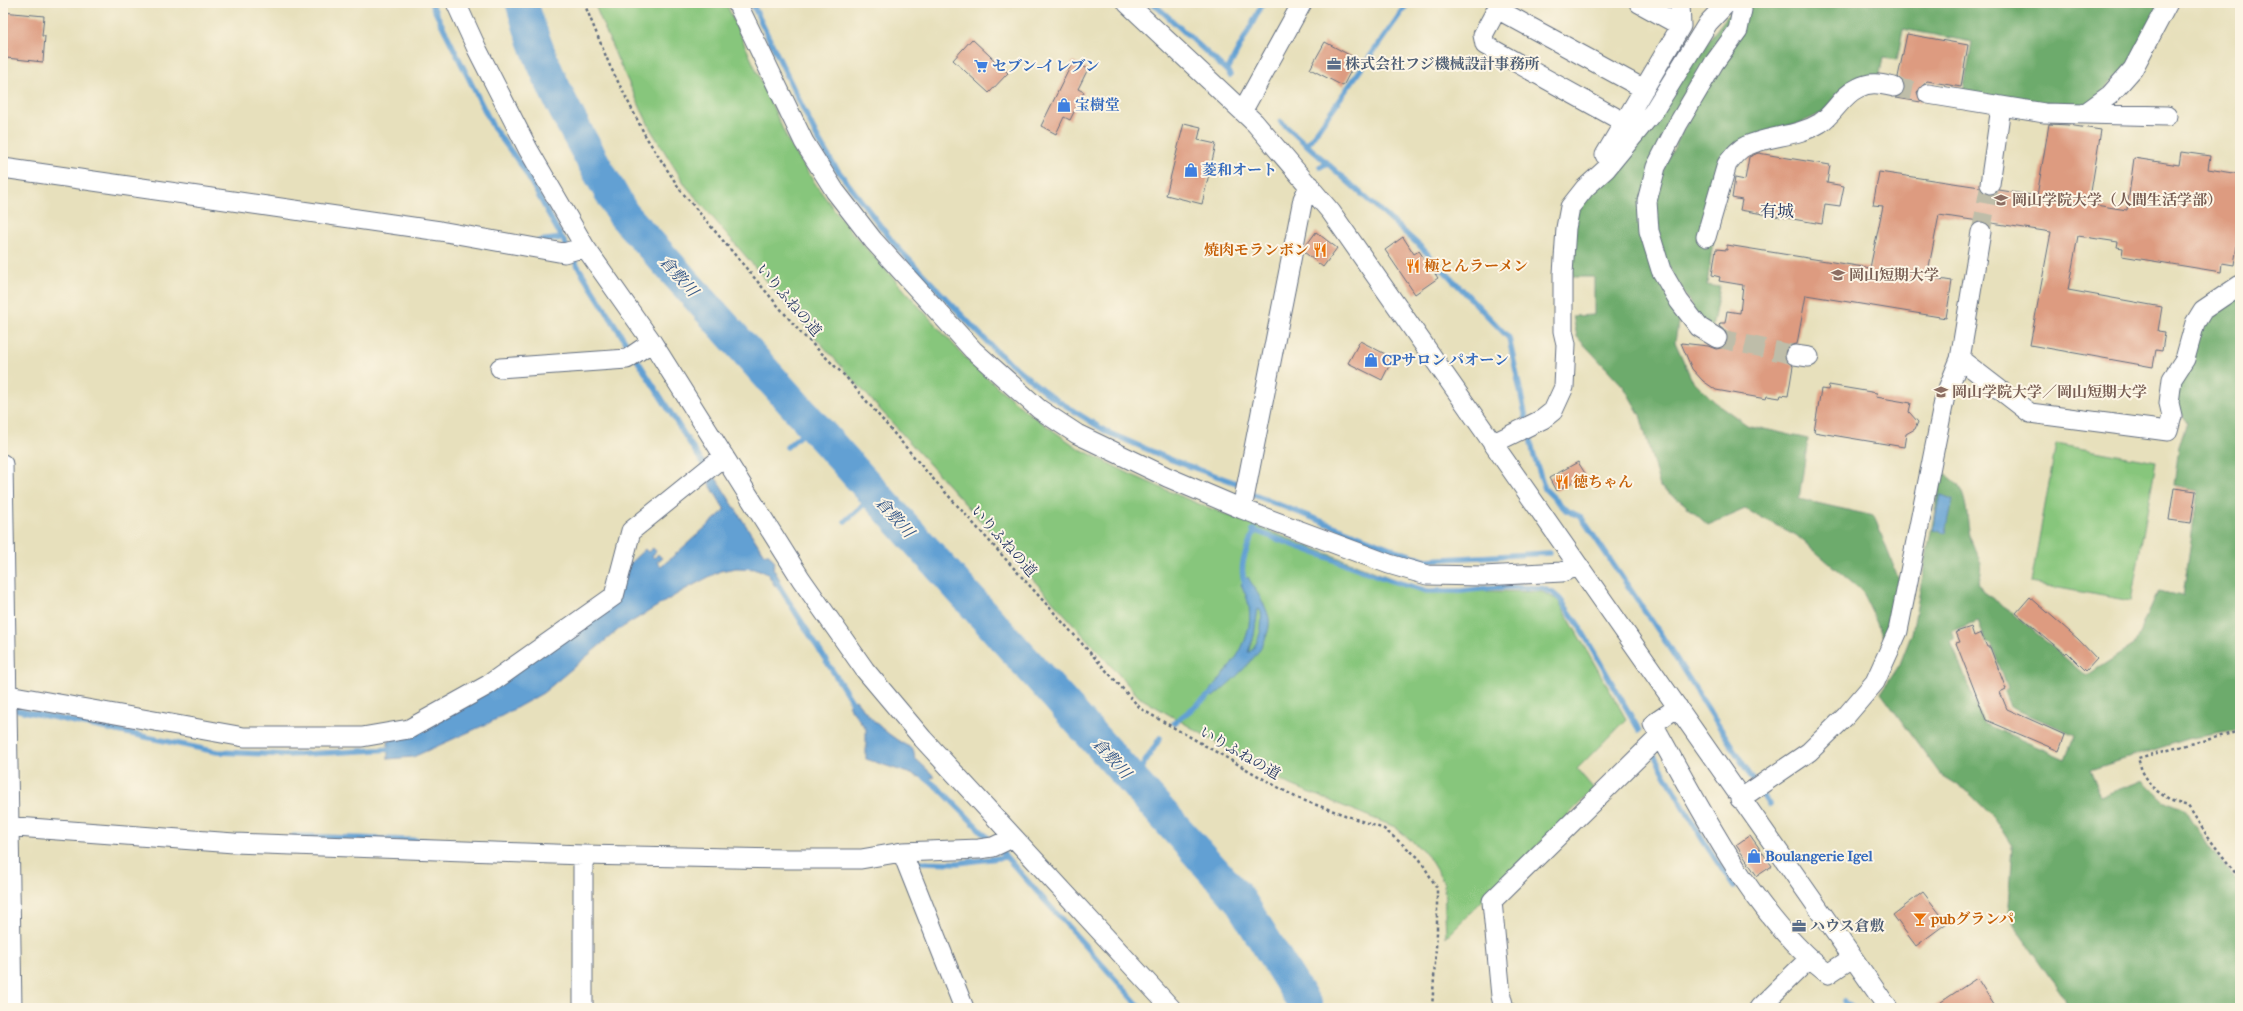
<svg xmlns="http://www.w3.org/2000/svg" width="2243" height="1011" font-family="'IM FELL French Canon','Noto Serif JP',serif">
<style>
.green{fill:#87c67c;stroke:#517a6d}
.forest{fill:#6dab6c;stroke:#446d65;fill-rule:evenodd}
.water{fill:#62a0d3;stroke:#3e6898;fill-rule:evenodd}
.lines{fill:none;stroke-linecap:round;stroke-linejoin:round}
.stream{stroke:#62a0d3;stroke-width:5.5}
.river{stroke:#62a0d3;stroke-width:33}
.building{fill:#dd9b80}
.minor-tunnel{stroke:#bebda9;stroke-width:19;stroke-dasharray:19 10;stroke-linecap:butt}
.minor-casing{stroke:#626d7f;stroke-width:21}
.path{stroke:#626d7f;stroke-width:2.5;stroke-dasharray:3 3;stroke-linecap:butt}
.minor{stroke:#fff;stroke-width:19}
.labels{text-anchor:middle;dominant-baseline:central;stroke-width:4;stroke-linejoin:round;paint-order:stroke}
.service-label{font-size:15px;font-weight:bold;fill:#4e5e75;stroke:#fcf5e5;text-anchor:start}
.shop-label{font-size:15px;font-weight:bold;fill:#366cbe;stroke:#fcf5e5;text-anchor:start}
.education-label{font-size:15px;font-weight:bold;fill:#785e54;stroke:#fcf5e5;text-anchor:start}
.food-label{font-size:15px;font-weight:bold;fill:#c56008;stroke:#fcf5e5;text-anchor:start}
.street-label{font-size:15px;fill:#1b2f5e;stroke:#fcf5e5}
.water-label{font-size:16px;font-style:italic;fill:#345787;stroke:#fcf5e5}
.quarter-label{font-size:17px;fill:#1b2f5e;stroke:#fcf5e5}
</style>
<rect width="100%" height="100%" fill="#fcf5e5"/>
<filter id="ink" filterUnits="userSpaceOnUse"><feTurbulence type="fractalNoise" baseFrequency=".025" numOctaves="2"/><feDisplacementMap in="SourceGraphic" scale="8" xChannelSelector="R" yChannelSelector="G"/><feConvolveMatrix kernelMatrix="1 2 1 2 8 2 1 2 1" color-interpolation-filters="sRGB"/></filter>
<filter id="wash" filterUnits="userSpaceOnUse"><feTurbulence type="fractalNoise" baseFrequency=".012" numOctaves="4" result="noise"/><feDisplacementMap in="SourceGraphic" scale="16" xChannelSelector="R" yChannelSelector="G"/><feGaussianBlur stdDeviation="0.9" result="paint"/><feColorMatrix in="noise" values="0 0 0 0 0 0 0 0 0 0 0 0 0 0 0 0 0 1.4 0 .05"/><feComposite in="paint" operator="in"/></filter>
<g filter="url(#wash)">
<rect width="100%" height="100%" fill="#e7e0bc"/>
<path class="green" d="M594,3H726L789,143L818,188L849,229L972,365L1027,412L1078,448L1130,474L1194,502L1396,580L1428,590L1542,592L1558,600L1626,719L1577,769L1594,789L1446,937L1444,883L1426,853L1395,827L1286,783L1139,697L805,326L686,186L651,130L617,58Z
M2056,444L2156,462L2131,601L2031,583Z"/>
<path class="forest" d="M1746,3H2163L2138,54L2087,108L2049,107L1963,93L1972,42L1903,29L1897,60L1883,58L1879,78L1818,115L1725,156L1707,285L1720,287L1712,328L1697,315L1664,259L1654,208L1657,182Z
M1732,10L1736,12L1639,209L1680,311L1675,342L1691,378L1715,402L1747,425L1808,439L1799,499L1874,516L1899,580L1883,637L1863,592L1796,535L1745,509L1708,525L1682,502L1660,487L1640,415L1624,387L1577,337L1573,316L1594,315V277H1573L1571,249L1574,212Z
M2240,291V730L2191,738L2090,770L2101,796L2144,780L2164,800L2186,810L2209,847L2240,885V1008H2067L2065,999L2013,924L2008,906L2012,846L1994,818L1966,790L1940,774L1881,693L1900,664L1912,633L1942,473C1972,485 1964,519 1972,543C1979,564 1986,560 1978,584L1983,592L2011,611L2086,676L2134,645L2158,591L2183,596L2198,491L2174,486L2179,446L2187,423L2176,404L2177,383L2203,321ZM1978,621L1987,643L1991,644L2008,689L2004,692L2010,707L2075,735L2065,759L1983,723L1951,642L1955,640L1952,631Z"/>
<path class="water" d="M714,475L764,554H769L775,562L773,568L780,580L775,586L768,574L757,569L736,568L720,571L684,590L618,630L543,693L489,723L413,757L388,759V742L597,616L629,564L645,549L648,552L653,548L656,551L652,556L654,558L658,554L662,558L657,562L661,567L725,510L707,480Z
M1940,495L1953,499L1946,532L1933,529Z
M1248,577C1254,589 1266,604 1269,618C1273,647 1233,680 1213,697L1209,692C1230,668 1254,641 1249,607C1248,599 1244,591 1241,584ZM1258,609L1261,611C1263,626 1260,641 1250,652H1248L1254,636Z
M856,700C872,721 889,737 913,749L915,758L935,777L926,779L866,759V729L848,705Z"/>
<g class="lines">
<path class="stream" d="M431,3L493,127L522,166L577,265L705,467
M752,3L817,137L833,164L895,245L996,351L1049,395L1107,432L1172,460L1242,485L1254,495L1403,553L1426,560L1550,553
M1153,3L1227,71
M1230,75L1227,71L1263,3
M1281,122L1421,247L1509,338L1534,456L1545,489L1566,510L1581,517L1660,633L1769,805
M1307,145L1408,3
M1320,167L1327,163
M539,241L562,238
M787,447L813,424
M845,521L876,494
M1253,530L1389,580L1427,591H1462L1497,587L1541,588L1553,593L1560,599L1578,624L1639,730
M774,578L856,708
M1246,586C1237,566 1247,549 1255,530
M9,708L217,752L289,755L394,749
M1174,723L1216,690
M1651,750L1702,839L1734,887
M922,775L943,792L992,842
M1133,781L1160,738
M294,836L435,841
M998,848L1141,1008
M920,862L958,863L1006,857
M1845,1002L1855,1008"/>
<path class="river" d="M522,3C543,79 584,146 623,214L1239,899L1307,1008"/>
</g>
<g id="blocks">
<path class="building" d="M3,12L44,16L42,36H45L43,62L6,58L7,49H3Z
M1907,34L1968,45L1961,87L1927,81L1917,92L1921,102L1896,98L1902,95L1905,89L1904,83L1898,77Z
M972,39L1008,73L989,93L953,60Z
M1325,42L1357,59L1343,86L1310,69Z
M1073,61L1088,69L1078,89L1084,92L1070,120L1064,117L1056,134L1041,126Z
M1184,123L1201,127L1198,140L1216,144L1202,204L1166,195Z
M2049,124L2068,125L2101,130L2089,204L2127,210L2134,158L2179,165L2181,152L2210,156L2208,169L2240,174V226L2234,265L2222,263L2221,272L2122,256L2123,248L2117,247L2118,242L2078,236L2068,290L2162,307L2158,331L2165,332L2162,351L2156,350L2153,367L2030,345L2051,232L1939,215L1927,277L1952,281L1946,318L1806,295L1797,344L1791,345L1784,353L1785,359L1793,366L1788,396L1781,395L1780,398L1767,396L1766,399L1716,390L1703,381L1692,369L1681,343L1708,346L1716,349L1722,348L1726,344L1728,338L1726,332L1719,326L1720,323H1725L1727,311L1740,313L1743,285L1719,281L1720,277L1712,275L1716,249L1727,250V245L1870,268L1883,206L1873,205L1879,172L1980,187L1983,192L1988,195L1994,194L1999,190L2037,196Z
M1758,153L1830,165L1827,183L1844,186L1840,206L1825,204L1822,224L1740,210L1742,200L1732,198L1735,178L1745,180L1749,157Z
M1316,232L1337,248L1323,267L1304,252L1305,247Z
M1403,237L1414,254L1419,251L1438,278L1415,294L1385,250Z
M1360,341L1393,358L1382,380L1348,363Z
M1829,385L1877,393L1876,397L1911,403L1909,412L1918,422L1915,429L1906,434L1904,447L1814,432L1821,389L1828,390Z
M1578,462L1586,475L1556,491L1549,478Z
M2174,488L2196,491L2191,523L2169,520Z
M2030,597L2078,639L2097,659L2086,671L2067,652L2065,654L2016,613Z
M1971,627L1974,636L1981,633L1987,647H1990L2006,689L2000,692L2007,709L2065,735L2059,751L1986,720L1956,643L1960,642L1956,632Z
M1750,835L1772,866L1757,876L1736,845Z
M1923,892L1947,923L1916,946L1893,915Z
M1977,978L1996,1008H1932Z"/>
</g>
</g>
<g filter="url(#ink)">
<use href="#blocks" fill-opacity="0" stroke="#626d7f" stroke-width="1"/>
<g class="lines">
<path class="minor-tunnel" d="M1894,87L1928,94
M1981,232L1990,184
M1717,338L1795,355"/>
<defs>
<path id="minor" d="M456,3L477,49L528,149L585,247L652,342L801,579L865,670L923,739L1171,1008
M737,3L804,142L835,191L873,240L973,350L1039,409L1077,434L1167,477L1242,509L1389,564L1427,575L1483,576L1562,572L1579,566
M1127,3L1255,123L1331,212L1888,1008
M1500,3L1497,9L1644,89
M1639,3L1681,26
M1497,9L1483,35L1485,45L1620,120
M1928,94L2044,113L2167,116
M1243,110L1302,3
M2084,114L2110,95L2133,69L2168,3
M1605,155L1681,26L1680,3
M3,168L440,231L564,253L585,247
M1990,184L2001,107
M1706,237L1727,164C1732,158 1738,149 1746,146C1770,135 1797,137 1820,123C1834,114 1842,95 1858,88C1870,81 1881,84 1894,87
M1717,338L1699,327L1679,301L1661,270L1649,231L1647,201L1656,167L1678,124L1714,63L1738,30L1742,10L1737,3
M1795,355L1809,357
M1960,359L2030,413L2168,431L2172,416L2169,403L2172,379L2185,359L2195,323L2203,310L2240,285
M500,368L627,359L652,342
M1494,443L1543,419L1553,411L1564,387L1566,344L1563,331V274L1566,228L1570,207L1585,188L1606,169L1653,112L1708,23L1727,3
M3,464L12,1008
M1242,509L1303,199L1310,185
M3,694L244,737H362L409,729L488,685L614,596L631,531L724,456
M1678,707L1653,724C1699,805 1753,917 1828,974L1852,958
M1740,799L1809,752L1846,716L1875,682L1898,631L1945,396L1960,359L1981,232
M3,826L234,843L583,855L787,859H861L902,852L979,849L993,847L1012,838
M902,852L964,1008
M583,1008V855
M1504,1008L1501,996L1492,901L1660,736
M1759,1008L1809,959"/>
</defs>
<use href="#minor" class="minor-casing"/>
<path class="path" d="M584,3L610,66L646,137L681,191L801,333L846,377L927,472L1141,709L1297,798L1384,829L1419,858L1437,888V933L1432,1008
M2240,731L2138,758L2142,771L2152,787L2169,800L2188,806L2208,837L2240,879"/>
<use href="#minor" class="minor"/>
</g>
</g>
<defs>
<symbol id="office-bare" viewBox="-9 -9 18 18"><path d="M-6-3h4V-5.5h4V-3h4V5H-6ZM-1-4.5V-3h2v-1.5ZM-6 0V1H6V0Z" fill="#5c6f8a" stroke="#fcf5e5" stroke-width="2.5" paint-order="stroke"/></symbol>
<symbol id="supermarket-bare" viewBox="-9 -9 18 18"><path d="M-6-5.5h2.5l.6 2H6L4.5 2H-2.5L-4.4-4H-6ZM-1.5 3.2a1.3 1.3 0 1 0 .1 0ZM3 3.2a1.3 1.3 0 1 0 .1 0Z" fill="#3f7fe0" stroke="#fcf5e5" stroke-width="2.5" paint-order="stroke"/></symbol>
<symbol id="shop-bare" viewBox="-9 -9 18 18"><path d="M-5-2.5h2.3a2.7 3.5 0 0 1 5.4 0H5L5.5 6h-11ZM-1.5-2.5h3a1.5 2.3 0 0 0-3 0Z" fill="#3f7fe0" stroke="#fcf5e5" stroke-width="2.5" paint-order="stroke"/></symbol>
<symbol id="university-bare" viewBox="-9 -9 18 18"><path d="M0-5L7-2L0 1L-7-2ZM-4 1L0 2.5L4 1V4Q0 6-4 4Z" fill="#8d6e63" stroke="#fcf5e5" stroke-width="2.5" paint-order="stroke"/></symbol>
<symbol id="restaurant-bare" viewBox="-9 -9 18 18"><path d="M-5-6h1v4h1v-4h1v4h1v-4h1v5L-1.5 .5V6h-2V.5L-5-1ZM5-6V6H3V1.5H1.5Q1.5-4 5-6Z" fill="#e8710a" stroke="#fcf5e5" stroke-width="2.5" paint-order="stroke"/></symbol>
<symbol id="bar-bare" viewBox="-9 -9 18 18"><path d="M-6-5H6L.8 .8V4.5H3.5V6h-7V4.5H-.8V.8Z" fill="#e8710a" stroke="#fcf5e5" stroke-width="2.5" paint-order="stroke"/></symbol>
</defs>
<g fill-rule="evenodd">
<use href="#office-bare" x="1324" y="54" width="20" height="20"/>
<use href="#supermarket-bare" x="971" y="56" width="20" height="20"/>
<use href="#shop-bare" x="1054" y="95" width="20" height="20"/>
<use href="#shop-bare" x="1181" y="160" width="20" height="20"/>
<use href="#university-bare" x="1991" y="190" width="20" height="20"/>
<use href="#restaurant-bare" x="1310" y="240" width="20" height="20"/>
<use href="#restaurant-bare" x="1403" y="256" width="20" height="20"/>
<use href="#university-bare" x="1828" y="265" width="20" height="20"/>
<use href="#shop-bare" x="1361" y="350" width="20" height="20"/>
<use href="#university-bare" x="1931" y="382" width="20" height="20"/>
<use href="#restaurant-bare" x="1552" y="472" width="20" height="20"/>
<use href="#shop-bare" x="1744" y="846" width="20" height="20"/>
<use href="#bar-bare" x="1910" y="909" width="20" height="20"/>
<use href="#office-bare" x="1789" y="916" width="20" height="20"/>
</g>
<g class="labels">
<g class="service-label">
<text x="1345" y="64">株式会社フジ機械設計事務所</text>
<text x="1810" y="926">ハウス倉敷</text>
</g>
<g class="shop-label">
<text x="992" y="66">セブン-イレブン</text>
<text x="1075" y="105">宝樹堂</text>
<text x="1202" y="170">菱和オート</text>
<text x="1382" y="360">CPサロン パオーン</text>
<text x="1765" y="856">Boulangerie Igel</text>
</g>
<g class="education-label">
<text x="2012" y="200">岡山学院大学（人間生活学部）</text>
<text x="1849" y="275">岡山短期大学</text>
<text x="1952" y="392">岡山学院大学／岡山短期大学</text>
</g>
<g class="food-label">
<text x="1309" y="250" text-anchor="end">焼肉モランボン</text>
<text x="1424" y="266">極とんラーメン</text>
<text x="1573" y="482">徳ちゃん</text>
<text x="1931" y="919">pubグランパ</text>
</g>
<g class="street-label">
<text transform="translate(789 300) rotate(49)">いりふねの道</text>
<text transform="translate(1004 541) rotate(48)">いりふねの道</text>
<text transform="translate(1240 753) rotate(30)">いりふねの道</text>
</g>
<g class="water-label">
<text transform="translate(679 276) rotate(48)">倉敷川</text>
<text transform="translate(895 517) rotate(48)">倉敷川</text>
<text transform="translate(1112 758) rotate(48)">倉敷川</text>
</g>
<g class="quarter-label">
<text x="1777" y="211">有城</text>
</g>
</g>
<rect width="2243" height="1011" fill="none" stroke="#fcf5e5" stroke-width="16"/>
</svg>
